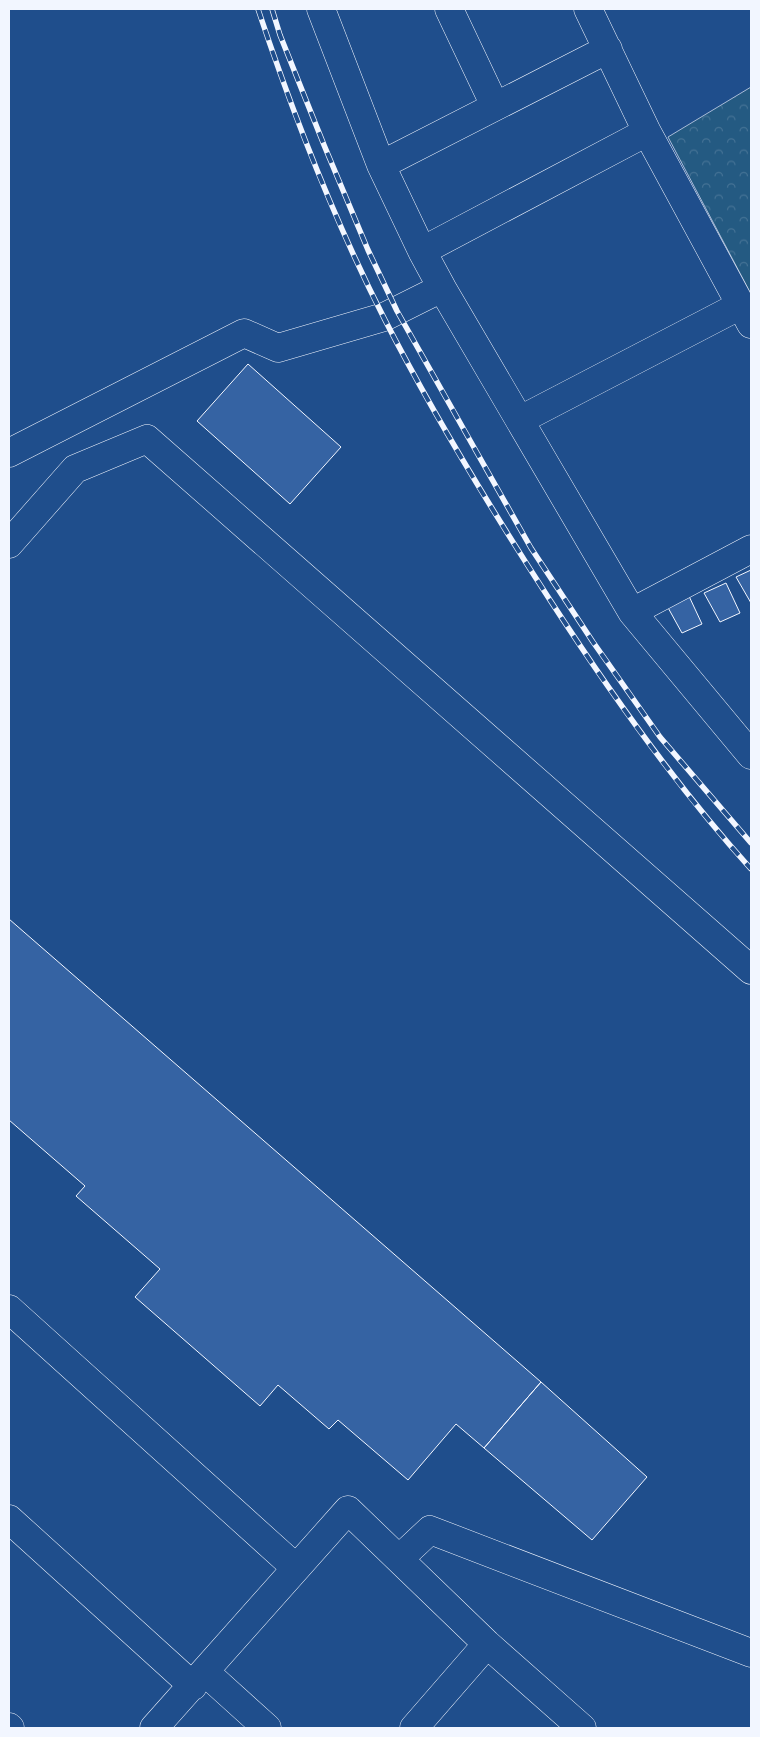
<svg xmlns="http://www.w3.org/2000/svg" width="760" height="1737" font-family="Lato,sans-serif">
<style>
.park{fill:url(#park-crowns);stroke:#a8bbd7}
.building{fill:#3563a3;stroke:#f2f6ff}
.lines{fill:none;stroke-linecap:round;stroke-linejoin:round}
.minor-casing{stroke:#f2f6ff;stroke-width:29}
.minor{stroke:#1f4e8c;stroke-width:28}
.rail-casing{stroke:#f2f6ff;stroke-width:5.5}
.rail{stroke:#1f4e8c;stroke-width:4;stroke-dasharray:11;stroke-linecap:butt}
</style>
<defs>
<pattern id="park-crowns" width="20" height="18" patternUnits="userSpaceOnUse" patternTransform="scale(1.25)"><rect width="20" height="18" fill="#245a82"/><path d="M2 6a3 3 0 1 1 6 0M12 15a3 3 0 1 1 6 0" fill="none" stroke="#447295"/></pattern>
</defs>
<rect width="100%" height="100%" fill="#1f4e8c"/>
<path class="park" d="M751,87V294L668,137Z"/>
<path class="building" d="M248,364L341,447L290,504L197,421Z
M751,570V603L736,577Z
M726,583L740,613L720,622L704,593Z
M688,594L702,624L682,633L666,604Z
M9,919L541,1382L484,1448L456,1424L408,1480L338,1420L329,1429L278,1385L260,1406L135,1297L160,1269L76,1196L85,1186L9,1120Z
M541,1382L647,1477L592,1540L484,1448Z"/>
<g class="lines">
<defs>
<path id="minor" d="M321,9L381,165L422,251L442,288L632,612L751,755
M449,9L495,106
M588,9L647,132L751,324
M381,165L608,49
M422,251L647,132
M520,420L741,305
M9,453L244,333L278,348L384,317L442,288
M9,544L75,469L147,439L751,970
M632,612L751,549
M9,1309L296,1568
M9,1519L193,1686
M399,1559L430,1530L751,1653
M205,1672L267,1728
M9,1727L10,1728
M154,1728L348,1510L487,1644L582,1728
M414,1728L487,1644"/>
</defs>
<use href="#minor" class="minor-casing"/>
<use href="#minor" class="minor"/>
<defs>
<path id="rail" d="M258,9C293,114 334,220 385,320C434,416 491,509 550,600C611,694 676,786 751,869
M272,9L280,35L324,145L368,250L397,311L476,451L531,548L593,642L660,737L751,843"/>
</defs>
<use href="#rail" class="rail-casing"/>
<use href="#rail" class="rail"/>
</g>
<rect width="760" height="1737" fill="none" stroke="#f2f6ff" stroke-width="20"/>
</svg>
